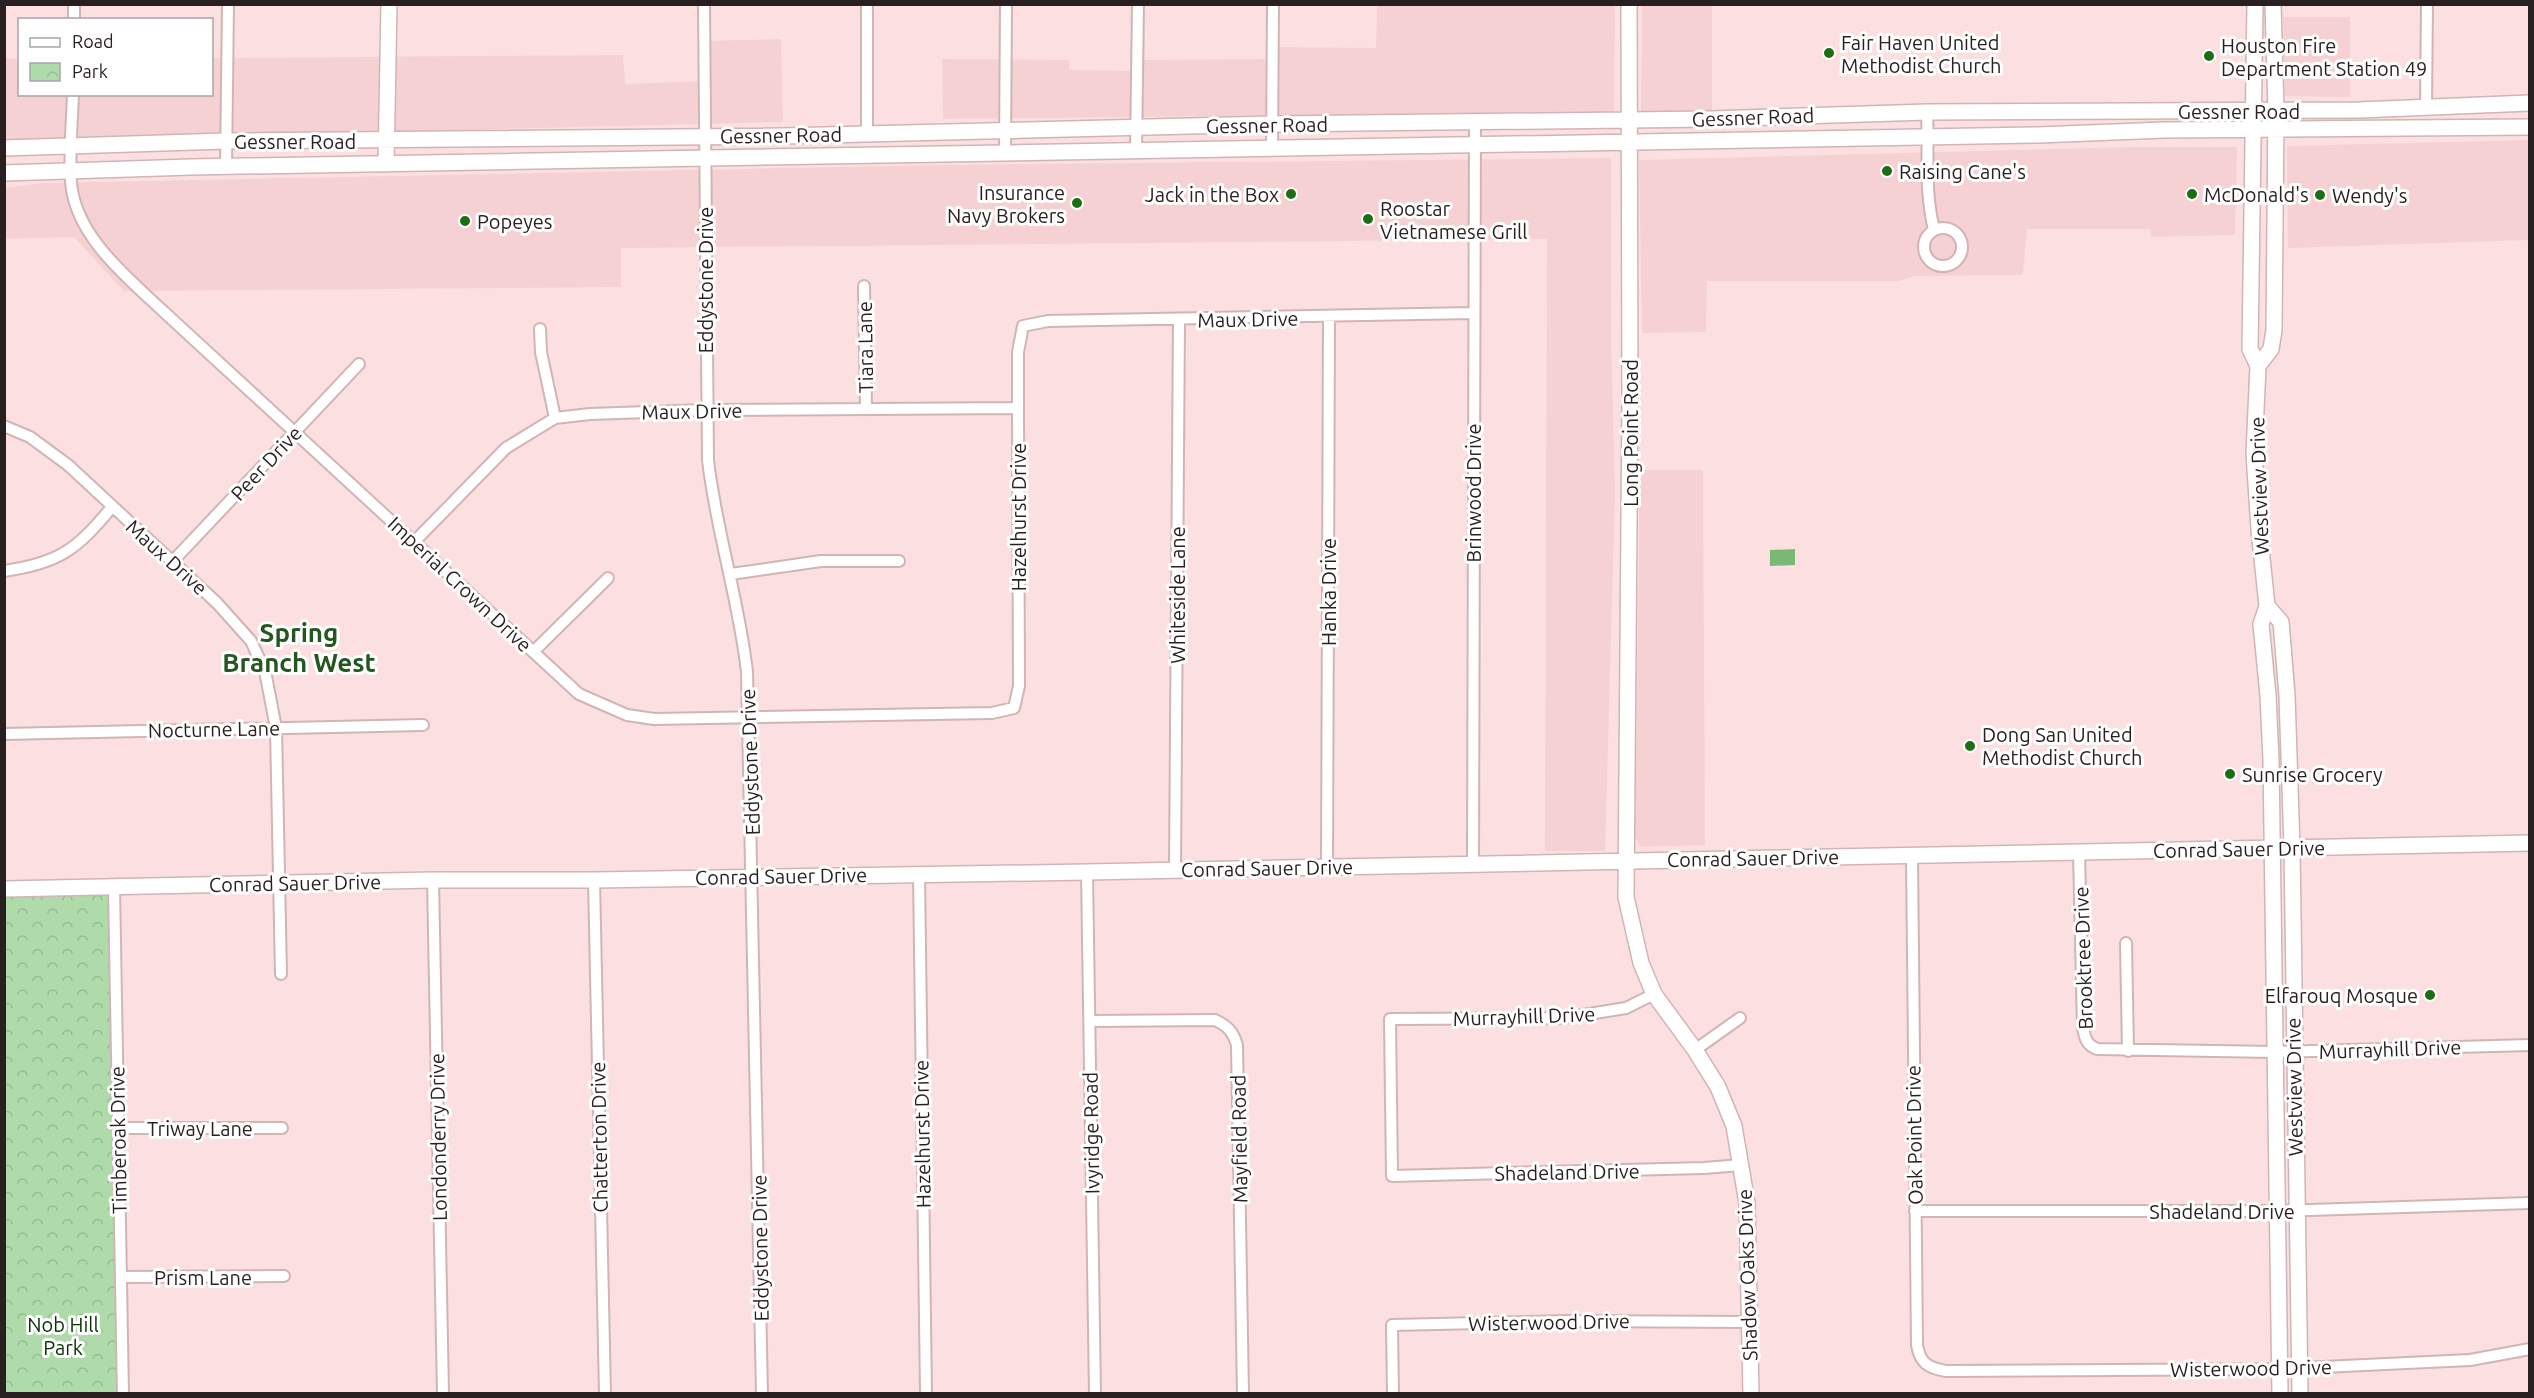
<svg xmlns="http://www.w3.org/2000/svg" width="2534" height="1398" font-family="Ubuntu,sans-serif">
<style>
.built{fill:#f6d1d3}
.park{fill:url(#park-crowns)}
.water{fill:#7db776}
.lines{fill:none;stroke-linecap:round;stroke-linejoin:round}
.street-casing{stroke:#d0b5b6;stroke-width:14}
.secondary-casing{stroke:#d0b5b6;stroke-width:18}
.street{stroke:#fff;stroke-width:10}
.secondary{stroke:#fff;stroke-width:15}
.poi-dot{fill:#1c6e14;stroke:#fff;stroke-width:2}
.labels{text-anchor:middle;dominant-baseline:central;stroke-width:6;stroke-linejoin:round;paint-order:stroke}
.poi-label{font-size:20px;fill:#291f20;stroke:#fff;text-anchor:start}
.street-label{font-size:20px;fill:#291f20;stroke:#fff}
.park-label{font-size:20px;fill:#0a3306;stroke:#fff}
.district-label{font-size:26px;font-weight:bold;fill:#24561f;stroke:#fff}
</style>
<defs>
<pattern id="park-crowns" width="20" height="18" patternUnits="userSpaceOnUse" patternTransform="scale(1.5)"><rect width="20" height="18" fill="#afdaaa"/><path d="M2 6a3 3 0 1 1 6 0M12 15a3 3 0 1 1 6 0" fill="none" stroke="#97bb92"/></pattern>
</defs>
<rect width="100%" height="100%" fill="#fce0e1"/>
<path class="built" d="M1377,5H1615L1614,112L943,119L942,59L1069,60V70L1129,71L1145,60L1266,59L1278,47L1376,48Z
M1642,5H1712V111L1641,112Z
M2283,17H2350V97L2285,96Z
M781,39L783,122L5,141L4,58L19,59L20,94H212V58L623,55L625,84L703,81L704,41Z
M2529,140V240L2288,248L2287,146Z
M2130,147H2237L2235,235L2151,237L2150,229H2027L2023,275L1915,276L1899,281H1707L1706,332L1642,333L1639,160Z
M1611,158V334L1615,494L1605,851H1545L1547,239L621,248V287L124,291L74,237L5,239L4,188L44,183L942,165Z
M1640,470H1703L1705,845L1641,847L1635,837Z"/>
<path class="park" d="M114,886L123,1393H5L4,889Z"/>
<path class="water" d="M1795,549V565L1770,566V550Z"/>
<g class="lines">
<defs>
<path id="street" d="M704,4L708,460C716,531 739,600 747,672L762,1394
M74,20V4
M73,94C72,123 69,154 71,182C75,236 127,277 163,311L579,694L627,715L654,719L992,713L1014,708L1019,686L1018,408V352L1023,326L1048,321L1473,313
M2426,106L2427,4
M1927,112C1929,155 1924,188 1934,230
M867,133V4
M1272,149L1273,4
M1136,152L1138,4
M1005,154L1006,4
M226,167L228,4
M1924 247a19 19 0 1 1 38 0a19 19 0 1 1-38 0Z
M864,286L866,408
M540,329L541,352L555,418
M4,426L30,437L68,465L217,603L251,641L265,671L276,728L281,974
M414,542L506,448L555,418L590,414L706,410L1018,408
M173,561L359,364
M4,571C60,563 77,549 112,507
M731,574L821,561H899
M533,652L608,578
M4,734L423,725
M2079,852L2083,1028C2085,1039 2087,1045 2097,1049L2274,1052L2530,1045
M1912,855L1917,1345C1920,1363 1928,1368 1946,1371L2280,1369L2470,1360L2530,1349
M1473,864L1475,122
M1327,867L1329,317
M1175,869L1179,320
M1087,872L1095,1394
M919,874L926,1394
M433,880L443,1394
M594,880L605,1394
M114,886L123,1394
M2126,943L2128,1051
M1654,994L1626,1008L1564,1018L1390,1019L1392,1176L1704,1168L1741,1165
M1090,1021L1215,1020C1228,1026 1233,1032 1237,1045L1243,1394
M1695,1050L1740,1018
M118,1128H282
M1915,1211H2276L2530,1203
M121,1277L284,1276
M1393,1394L1392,1325L1570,1321L1749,1322"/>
<path id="secondary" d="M1629,4L1630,398L1626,897L1641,963L1654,994L1695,1050L1718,1087L1734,1126L1747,1203L1751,1394
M2255,4L2250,349L2258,366L2254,454L2259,529L2267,606L2261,624L2268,695L2271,760L2280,1394
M4,148L226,141L782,136L1272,124L1712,119L1927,112L2359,110L2530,103
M386,164L389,4
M4,173L191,167L2038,135L2164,130L2530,127
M2258,366L2271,349L2274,330L2276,111L2273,4
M2267,606L2281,622L2287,695L2292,848L2300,1394
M4,889L433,880H594L1087,872L2530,843"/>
</defs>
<use href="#street" class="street-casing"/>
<use href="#secondary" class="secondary-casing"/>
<use href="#street" class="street"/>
<use href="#secondary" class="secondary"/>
</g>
<g class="poi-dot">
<circle cx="1829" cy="53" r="6"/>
<circle cx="2209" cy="56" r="6"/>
<circle cx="1887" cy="171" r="6"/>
<circle cx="1291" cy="194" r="6"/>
<circle cx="2192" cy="194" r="6"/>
<circle cx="2320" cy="195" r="6"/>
<circle cx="1077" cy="203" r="6"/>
<circle cx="1368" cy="219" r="6"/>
<circle cx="465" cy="221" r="6"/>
<circle cx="1970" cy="746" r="6"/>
<circle cx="2230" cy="774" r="6"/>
<circle cx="2430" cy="995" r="6"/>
</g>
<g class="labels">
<g class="poi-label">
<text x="1841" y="42">Fair Haven United<tspan x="1841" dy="23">Methodist Church</tspan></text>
<text x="2221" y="45">Houston Fire<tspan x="2221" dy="23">Department Station 49</tspan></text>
<text x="1899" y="171">Raising Cane's</text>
<text x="1065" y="192" text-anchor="end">Insurance<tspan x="1065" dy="23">Navy Brokers</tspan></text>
<text x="1279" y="194" text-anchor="end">Jack in the Box</text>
<text x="2204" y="194">McDonald's</text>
<text x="2332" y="195">Wendy's</text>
<text x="1380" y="208">Roostar<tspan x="1380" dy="23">Vietnamese Grill</tspan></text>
<text x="477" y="221">Popeyes</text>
<text x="1982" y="734">Dong San United<tspan x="1982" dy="23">Methodist Church</tspan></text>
<text x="2242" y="774">Sunrise Grocery</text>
<text x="2418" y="995" text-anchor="end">Elfarouq Mosque</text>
</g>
<g class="street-label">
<text x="2239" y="111">Gessner Road</text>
<text transform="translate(1753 117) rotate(-2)">Gessner Road</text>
<text transform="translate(1267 125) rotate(-1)">Gessner Road</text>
<text transform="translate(781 135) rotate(-1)">Gessner Road</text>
<text x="295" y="141">Gessner Road</text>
<text transform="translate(705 280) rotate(-90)">Eddystone Drive</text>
<text transform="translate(1248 319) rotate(-1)">Maux Drive</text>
<text transform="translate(865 347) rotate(-91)">Tiara Lane</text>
<text transform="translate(692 411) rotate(-1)">Maux Drive</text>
<text transform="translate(1630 433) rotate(-90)">Long Point Road</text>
<text transform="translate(266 463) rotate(-47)">Peer Drive</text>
<text transform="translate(2259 486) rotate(-92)">Westview Drive</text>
<text transform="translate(1473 493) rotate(-90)">Brinwood Drive</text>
<text transform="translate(1018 517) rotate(-90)">Hazelhurst Drive</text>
<text transform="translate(167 557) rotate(42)">Maux Drive</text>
<text transform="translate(460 584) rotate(43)">Imperial Crown Drive</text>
<text transform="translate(1328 592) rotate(-90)">Hanka Drive</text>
<text transform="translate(1177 595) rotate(-90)">Whiteside Lane</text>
<text transform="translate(214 729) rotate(-1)">Nocturne Lane</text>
<text transform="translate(750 762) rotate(-92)">Eddystone Drive</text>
<text transform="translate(2239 849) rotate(-1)">Conrad Sauer Drive</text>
<text transform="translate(1753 858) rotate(-1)">Conrad Sauer Drive</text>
<text transform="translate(1267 868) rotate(-1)">Conrad Sauer Drive</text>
<text transform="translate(781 876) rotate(-1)">Conrad Sauer Drive</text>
<text transform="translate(295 883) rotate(-1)">Conrad Sauer Drive</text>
<text transform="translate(2083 958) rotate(-92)">Brooktree Drive</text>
<text transform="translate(1524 1016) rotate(-2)">Murrayhill Drive</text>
<text transform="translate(2390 1049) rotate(-2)">Murrayhill Drive</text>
<text transform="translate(2294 1087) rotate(-91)">Westview Drive</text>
<text x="200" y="1128">Triway Lane</text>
<text transform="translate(1091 1133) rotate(-91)">Ivyridge Road</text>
<text transform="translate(922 1134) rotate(-91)">Hazelhurst Drive</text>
<text transform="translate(1914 1135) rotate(-91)">Oak Point Drive</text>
<text transform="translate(438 1137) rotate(-91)">Londonderry Drive</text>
<text transform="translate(599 1137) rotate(-91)">Chatterton Drive</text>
<text transform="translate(1239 1139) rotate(-91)">Mayfield Road</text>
<text transform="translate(118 1140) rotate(-91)">Timberoak Drive</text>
<text transform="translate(1567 1172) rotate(-1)">Shadeland Drive</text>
<text x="2222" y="1211">Shadeland Drive</text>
<text transform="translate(760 1248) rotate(-91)">Eddystone Drive</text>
<text transform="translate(1747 1275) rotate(-92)">Shadow Oaks Drive</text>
<text x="203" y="1277">Prism Lane</text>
<text transform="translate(1549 1322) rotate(-1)">Wisterwood Drive</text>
<text transform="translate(2251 1368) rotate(-1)">Wisterwood Drive</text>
</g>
<g class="park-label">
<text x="63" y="1324">Nob Hill<tspan x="63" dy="23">Park</tspan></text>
</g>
<g class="district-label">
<text x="299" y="632">Spring<tspan x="299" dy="30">Branch West</tspan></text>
</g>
</g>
<rect width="2534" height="1398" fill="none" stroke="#291f20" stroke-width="12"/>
<rect x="18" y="18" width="195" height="78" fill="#ffffff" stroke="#a9a5a6" stroke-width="1.5"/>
<rect x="30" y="38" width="30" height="9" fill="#ffffff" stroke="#a9a5a6" stroke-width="1.5"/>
<text x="72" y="48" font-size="18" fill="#291f20">Road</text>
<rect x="30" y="63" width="30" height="18" fill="url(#park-crowns)" stroke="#a9a5a6" stroke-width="1.5"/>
<text x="72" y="78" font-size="18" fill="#291f20">Park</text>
</svg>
